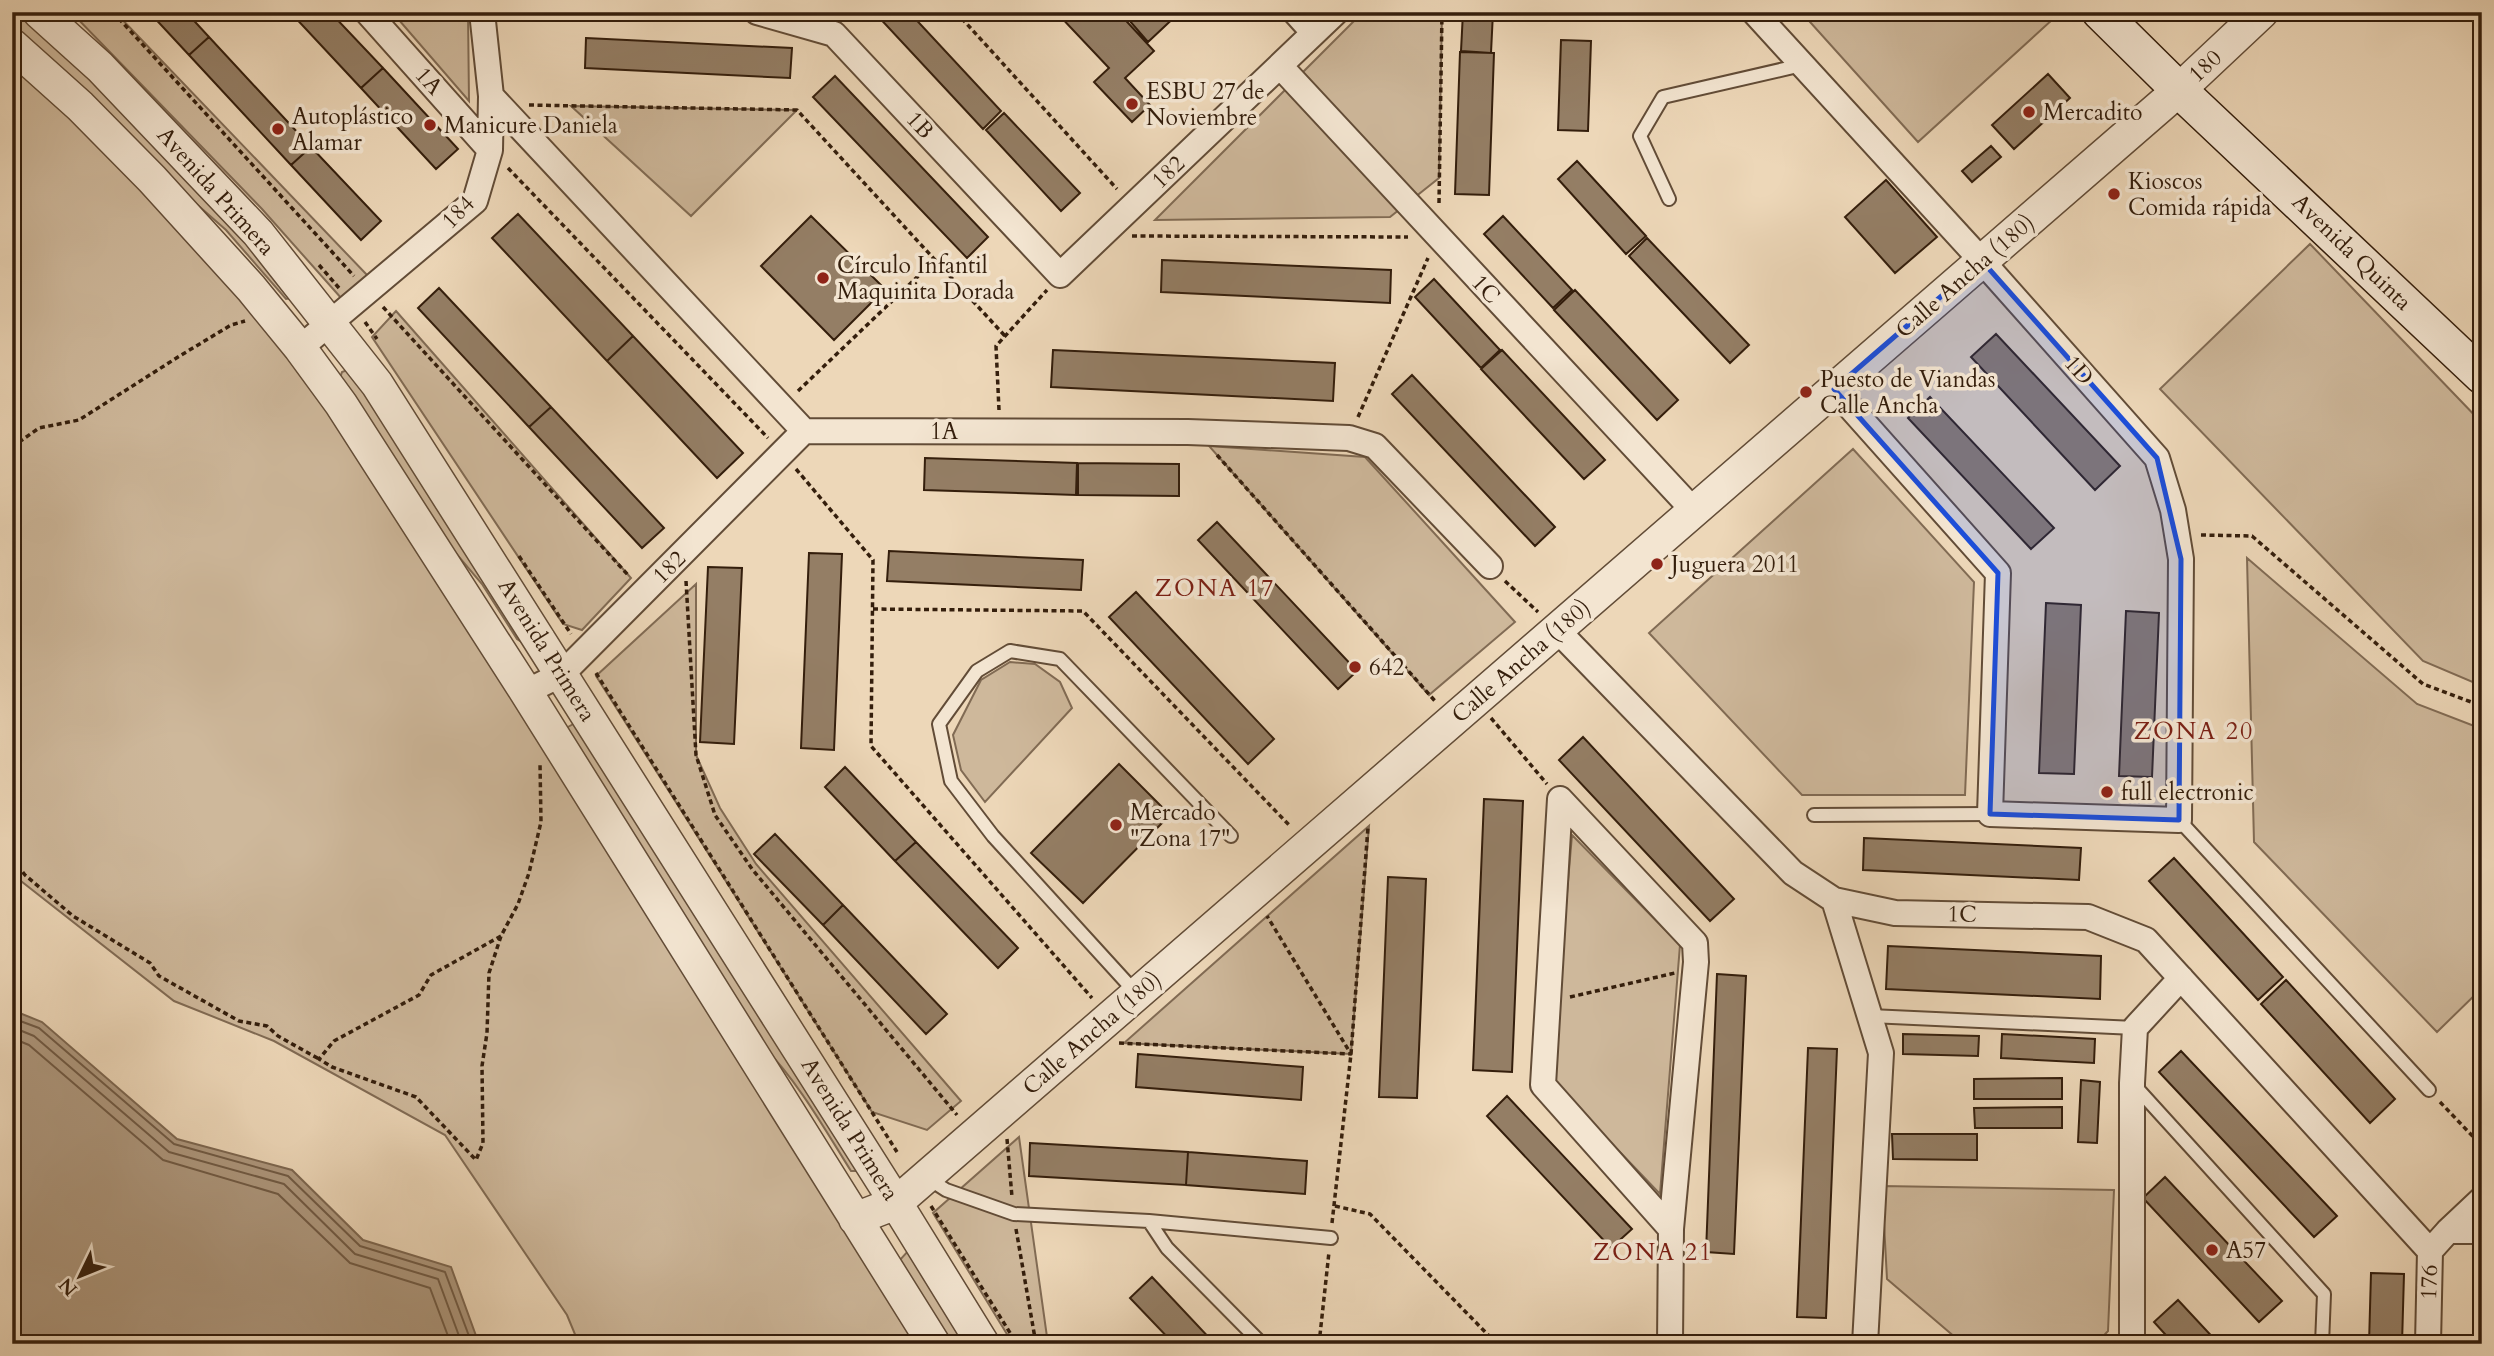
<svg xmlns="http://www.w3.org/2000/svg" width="2494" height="1356" font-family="Cardo,serif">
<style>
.green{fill:#ceb89b;stroke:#816b54;stroke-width:2}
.water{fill:#ae987e;stroke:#7d6750;stroke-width:2}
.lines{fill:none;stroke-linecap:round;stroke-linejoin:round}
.shore{stroke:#715b45;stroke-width:2}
.building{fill:#947e65;stroke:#341e0c;stroke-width:2}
.service-casing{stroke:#624c37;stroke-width:16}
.minor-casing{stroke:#624c37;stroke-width:28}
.tertiary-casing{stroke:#624c37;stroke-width:35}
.secondary-casing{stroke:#341e0c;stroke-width:38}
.path{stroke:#341e0c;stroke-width:3.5;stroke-dasharray:5 3.5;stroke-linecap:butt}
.service{stroke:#f3e5d1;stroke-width:12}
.minor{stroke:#f3e5d1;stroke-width:24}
.tertiary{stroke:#f3e5d1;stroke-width:32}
.secondary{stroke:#f3e5d1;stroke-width:35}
.marked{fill:#1d4ed8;fill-opacity:0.2;stroke:#1d4ed8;stroke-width:5;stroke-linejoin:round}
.poi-dot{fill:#8f2418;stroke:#f3e5d1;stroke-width:2.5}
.labels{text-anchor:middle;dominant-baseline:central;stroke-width:7;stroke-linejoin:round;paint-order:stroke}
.street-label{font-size:23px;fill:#341e0c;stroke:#f3e5d1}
.poi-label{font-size:23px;fill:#341e0c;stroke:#f3e5d1;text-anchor:start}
.neighbourhood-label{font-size:24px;letter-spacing:2px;fill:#7a1f14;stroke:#f3e5d1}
</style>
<rect width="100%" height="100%" fill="#edd7b8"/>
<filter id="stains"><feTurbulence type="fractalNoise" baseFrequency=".00286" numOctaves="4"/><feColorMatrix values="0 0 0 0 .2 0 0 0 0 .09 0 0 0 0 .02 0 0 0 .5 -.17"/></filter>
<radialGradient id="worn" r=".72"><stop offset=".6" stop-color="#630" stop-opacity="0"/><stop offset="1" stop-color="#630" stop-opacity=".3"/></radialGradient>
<path class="green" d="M12,12H23L58,43L217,205L292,298L286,299L226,230L168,179L93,103L12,28Z
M71,12H115L368,276L342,299L262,209Z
M392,12H468L469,101Z
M1363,12H1442L1439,178L1390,217L1155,220Z
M1801,12H2046L2053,19L1918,142Z
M12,59L304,353L924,1344H579L567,1315L445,1135L274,1041L174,1001L12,874Z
M571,106L797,110L691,216Z
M2310,244L2482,423V686L2423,661L2160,389Z
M396,311L631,578L582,630L563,624L372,337Z
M350,369L523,643L517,639L482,584L448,544L339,381L342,372Z
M1209,446L1365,457L1515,622L1429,695Z
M1853,449L1974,582L1965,795H1802L1649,633Z
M2247,558L2417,704L2482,729V988L2437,1032L2254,842Z
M696,584V755L720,808L756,864L961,1101L927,1130L872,1112L596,676Z
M1010,662L1035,664L1060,682L1072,708L985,802L961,770L953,735L981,680Z
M575,723L859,1166L857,1171H851C824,1128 799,1083 763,1046L568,733V727Z
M1369,826L1351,1054L1124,1043Z
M1572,835L1680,945L1660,1194L1551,1080Z
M1019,1137L1048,1344H1013L933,1213Z
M1882,1186L2114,1190L2108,1331L2096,1344H1963L1887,1279Z
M908,1251L970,1344H949L898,1262Z"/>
<path class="water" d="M12,1010L42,1022L177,1139L292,1170L363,1240L451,1267L479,1344H12Z"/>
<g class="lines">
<path class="shore" d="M12,1018L39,1028L174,1144L288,1176L360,1246L445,1272L472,1344
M12,1027L34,1036L169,1152L284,1184L355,1254L438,1279L462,1344
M12,1038L29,1045L163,1160L278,1194L350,1263L430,1288L451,1344"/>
</g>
<path class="building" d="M149,12H186L209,37L189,55Z
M290,12H330L383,68L361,88Z
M874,12H909L1001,111L983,129Z
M1056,12H1118L1154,51L1125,78L1150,105L1132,122L1094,82L1109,68Z
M1122,12H1180L1148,42Z
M1463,12H1493L1491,53L1461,51Z
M209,37L311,147L291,165L189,55Z
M586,38L792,48L790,78L585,68Z
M1561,40L1591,41L1588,131L1558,130Z
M1460,52L1494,53L1489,195L1455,194Z
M383,68L458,149L436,169L361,88Z
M2048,74L2070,98L2014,149L1992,125Z
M835,76L988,237L967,258L813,97Z
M1004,113L1080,193L1061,211L986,130Z
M1991,146L2001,157L1972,182L1962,171Z
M311,147L381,221L361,240L291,165Z
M1577,161L1646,236L1626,254L1558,179Z
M1886,180L1937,237L1895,273L1845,217Z
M518,214L633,336L607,361L492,238Z
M811,216L885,289L834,340L761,266Z
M1503,216L1572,290L1553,308L1484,234Z
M1647,238L1749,345L1730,363L1629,256Z
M1162,260L1391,270L1390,303L1161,292Z
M1434,279L1500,350L1481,368L1415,297Z
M439,288L551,407L529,427L418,308Z
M1575,290L1678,400L1657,420L1554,310Z
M1996,334L2120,466L2095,490L1971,357Z
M633,336L743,453L717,478L607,361Z
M1053,350L1335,363L1333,401L1051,387Z
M1502,350L1605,460L1584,479L1481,369Z
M1412,375L1555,527L1535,546L1392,394Z
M1930,397L2054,528L2031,549L1908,418Z
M551,407L664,528L642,548L529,427Z
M925,458L1077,463L1076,495L924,490Z
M1078,463L1179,464V496L1078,495Z
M1217,522L1357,671L1338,689L1198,540Z
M889,551L1083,560L1081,590L887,581Z
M809,553L842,554L834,750L801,748Z
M708,567L742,568L734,744L700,742Z
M1136,592L1274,739L1248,764L1109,617Z
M2046,603L2081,605L2074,774L2039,773Z
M2126,611L2159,613L2152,777L2119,776Z
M1583,737L1734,899L1710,921L1559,760Z
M1119,764L1170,815L1083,903L1031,853Z
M845,767L916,842L895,861L825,787Z
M1484,799L1523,801L1512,1072L1473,1070Z
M775,834L843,905L823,925L754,854Z
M1864,838L2081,848L2079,880L1863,870Z
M916,842L1018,948L998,968L895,861Z
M2174,858L2283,977L2258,1000L2149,881Z
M1388,877L1426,879L1417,1098L1379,1097Z
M843,905L947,1014L926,1034L823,925Z
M1888,946L2101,956L2100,999L1886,989Z
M1717,974L1746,976L1734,1254L1706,1252Z
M2286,980L2395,1099L2370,1123L2261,1004Z
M1903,1034L1979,1036L1978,1056L1903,1054Z
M2002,1034L2095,1039L2094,1063L2001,1058Z
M1808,1048L1837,1049L1826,1318L1797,1317Z
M2181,1051L2337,1216L2314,1237L2159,1072Z
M1138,1054L1303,1067L1301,1100L1136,1087Z
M2062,1078V1099H1974V1079Z
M2081,1080L2100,1082L2097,1143L2078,1142Z
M1507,1096L1632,1229L1611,1248L1487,1116Z
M2062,1107V1128H1975L1974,1108Z
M1892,1134H1977V1160L1893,1159Z
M1030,1143L1188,1152L1186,1185L1029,1176Z
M1188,1152L1307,1161L1305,1194L1186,1185Z
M2165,1177L2282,1301L2259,1322L2143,1198Z
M2371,1273L2404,1274L2402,1344H2369Z
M1152,1277L1215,1344H1174L1130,1298Z
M2178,1300L2219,1344H2174L2154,1322Z"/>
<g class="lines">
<defs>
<path id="service" d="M1669,199L1640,136L1663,97L1802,65
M1814,815L1990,814
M2179,820L2429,1090
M1137,994L993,836L951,781L939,724L977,671L1010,651L1060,659L1231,836
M1870,1016L2135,1028
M2135,1086L2324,1294L2322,1344
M926,1177L946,1190L1014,1214L1149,1221L1167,1248L1262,1344
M1149,1221L1331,1238"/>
<path id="minor" d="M367,12L490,150
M757,12L834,34L1060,275L1336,12
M1295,12L1314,33
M1754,12L1982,261L2157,458L2173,510L2181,559L2179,820L1990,814L1998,573L1834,389
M1280,66L1694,511
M491,96L804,431L1188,432L1349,438L1375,446L1490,566
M300,348L475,201L490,150L491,96L482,12
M1557,630L1793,873L1834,900L1895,913L2088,917L2146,940L2430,1251
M526,692L562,674L804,431
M1834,900L1881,1053L1865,1344
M2448,1231H2482
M1670,1344L1671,1229L1696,962L1695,943L1560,799L1543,1085L1671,1229
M2132,1344V1083L2135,1028L2181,978
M2428,1344L2430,1251L2448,1231L2482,1199"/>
<path id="tertiary" d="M39,12L100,67L258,233L377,384L896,1203L983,1344
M12,45L80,106L152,179L251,288L300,348L341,404L526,692L934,1344
M855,1219L896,1203L2179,90L2262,12"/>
<path id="secondary" d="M2100,12L2179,90L2482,376"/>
</defs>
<use href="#service" class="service-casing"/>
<use href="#minor" class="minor-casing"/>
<use href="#tertiary" class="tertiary-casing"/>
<use href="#secondary" class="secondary-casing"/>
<path class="path" d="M113,12L354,276
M956,12L1117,189
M529,105L797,110L1005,336
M508,168L768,438
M1439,203L1442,12
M1132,236L1408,237
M319,265L339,288
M383,307L628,575
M365,322L377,339
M798,391L935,260
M999,410L996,346L1047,290
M1358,417L1428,258
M12,447L39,428L79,420L178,357L231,325L245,321
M1217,455L1435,701
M796,469L873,560L871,746L1092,998
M2201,535L2252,536L2423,684L2482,706
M519,556L571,634
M686,581L696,755L715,815L752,869L957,1115
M1505,581L1538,612
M873,609L1083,611L1290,826
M596,673L897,1152
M1491,718L1547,784
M12,859L25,875L73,916L150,963L159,976L239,1021L267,1026L278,1036L319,1059
M501,936L431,975L419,995L334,1041L319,1059L332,1067L416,1097L476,1160L483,1143L482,1066L487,1033L489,973L501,936L518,904L529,873L541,822L540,763
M1570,997L1675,973
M1119,1043L1351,1054L1267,916
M2440,1102L2482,1146
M1007,1139L1012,1197
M931,1206L1017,1344
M1335,1206L1370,1214L1497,1344
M1332,1223L1351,1054L1368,827
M1016,1229L1036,1344
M1319,1344L1329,1252
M1494,1344L1495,1342L1530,1344"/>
<use href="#service" class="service"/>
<use href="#minor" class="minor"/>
<use href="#tertiary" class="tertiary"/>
<use href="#secondary" class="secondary"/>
</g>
<path class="marked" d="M1982,261L2157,458L2181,559L2179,820L1990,814L1998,573L1834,389Z"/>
<g class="poi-dot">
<circle cx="1132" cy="104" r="7"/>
<circle cx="2029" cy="112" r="7"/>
<circle cx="430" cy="125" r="7"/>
<circle cx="278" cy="129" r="7"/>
<circle cx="2114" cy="194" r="7"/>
<circle cx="823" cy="278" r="7"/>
<circle cx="1806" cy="392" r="7"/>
<circle cx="1657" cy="564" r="7"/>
<circle cx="1355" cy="667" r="7"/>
<circle cx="2107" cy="792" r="7"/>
<circle cx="1116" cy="825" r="7"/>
<circle cx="2212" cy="1250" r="7"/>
</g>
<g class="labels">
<g class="street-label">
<text transform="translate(2205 66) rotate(-43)">180</text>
<text transform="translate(429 81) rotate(48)">1A</text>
<text transform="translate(920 125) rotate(47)">1B</text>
<text transform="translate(1168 172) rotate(-44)">182</text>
<text transform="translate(216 191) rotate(48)">Avenida Primera</text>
<text transform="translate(458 212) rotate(-46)">184</text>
<text transform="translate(2352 252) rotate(44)">Avenida Quinta</text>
<text transform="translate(1965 276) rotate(-41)">Calle Ancha (180)</text>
<text transform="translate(1486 289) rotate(47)">1C</text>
<text transform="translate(2079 370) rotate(48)">1D</text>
<text x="944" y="431">1A</text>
<text transform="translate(669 567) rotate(-45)">182</text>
<text transform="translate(547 650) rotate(58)">Avenida Primera</text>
<text transform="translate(1521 661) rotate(-41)">Calle Ancha (180)</text>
<text transform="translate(1962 914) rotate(1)">1C</text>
<text transform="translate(1092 1033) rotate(-41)">Calle Ancha (180)</text>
<text transform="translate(850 1129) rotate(58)">Avenida Primera</text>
<text transform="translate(2429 1282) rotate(-88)">176</text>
</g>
<g class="poi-label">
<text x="1146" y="91">ESBU 27 de<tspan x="1146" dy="26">Noviembre</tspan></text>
<text x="2043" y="112">Mercadito</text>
<text x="292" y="116">Autoplástico<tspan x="292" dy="26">Alamar</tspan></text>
<text x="444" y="125">Manicure Daniela</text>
<text x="2128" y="181">Kioscos<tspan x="2128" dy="26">Comida rápida</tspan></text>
<text x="837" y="265">Círculo Infantil<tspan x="837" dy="26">Maquinita Dorada</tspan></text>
<text x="1820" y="379">Puesto de Viandas<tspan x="1820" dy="26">Calle Ancha</tspan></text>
<text x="1671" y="564">Juguera 2011</text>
<text x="1369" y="667">642</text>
<text x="2121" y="792">full electronic</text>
<text x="1130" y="812">Mercado<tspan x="1130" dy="26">"Zona 17"</tspan></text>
<text x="2226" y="1250">A57</text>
</g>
<g class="neighbourhood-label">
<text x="1215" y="588">ZONA 17</text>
<text x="2194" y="731">ZONA 20</text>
<text x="1653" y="1252">ZONA 21</text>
</g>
</g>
<rect width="2494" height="1356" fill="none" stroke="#edd7b8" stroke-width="42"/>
<rect x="14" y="14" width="2466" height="1328" fill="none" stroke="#341e0c" stroke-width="3.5"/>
<rect x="21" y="21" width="2452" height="1314" fill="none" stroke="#341e0c" stroke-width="2"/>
<g transform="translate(80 1276) rotate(227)" stroke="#f3e5d1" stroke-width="5" paint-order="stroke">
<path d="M0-5L12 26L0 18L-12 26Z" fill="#341e0c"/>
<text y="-10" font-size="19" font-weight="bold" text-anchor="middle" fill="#341e0c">N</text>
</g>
<rect width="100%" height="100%" filter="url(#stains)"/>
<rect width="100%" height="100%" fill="url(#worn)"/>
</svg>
